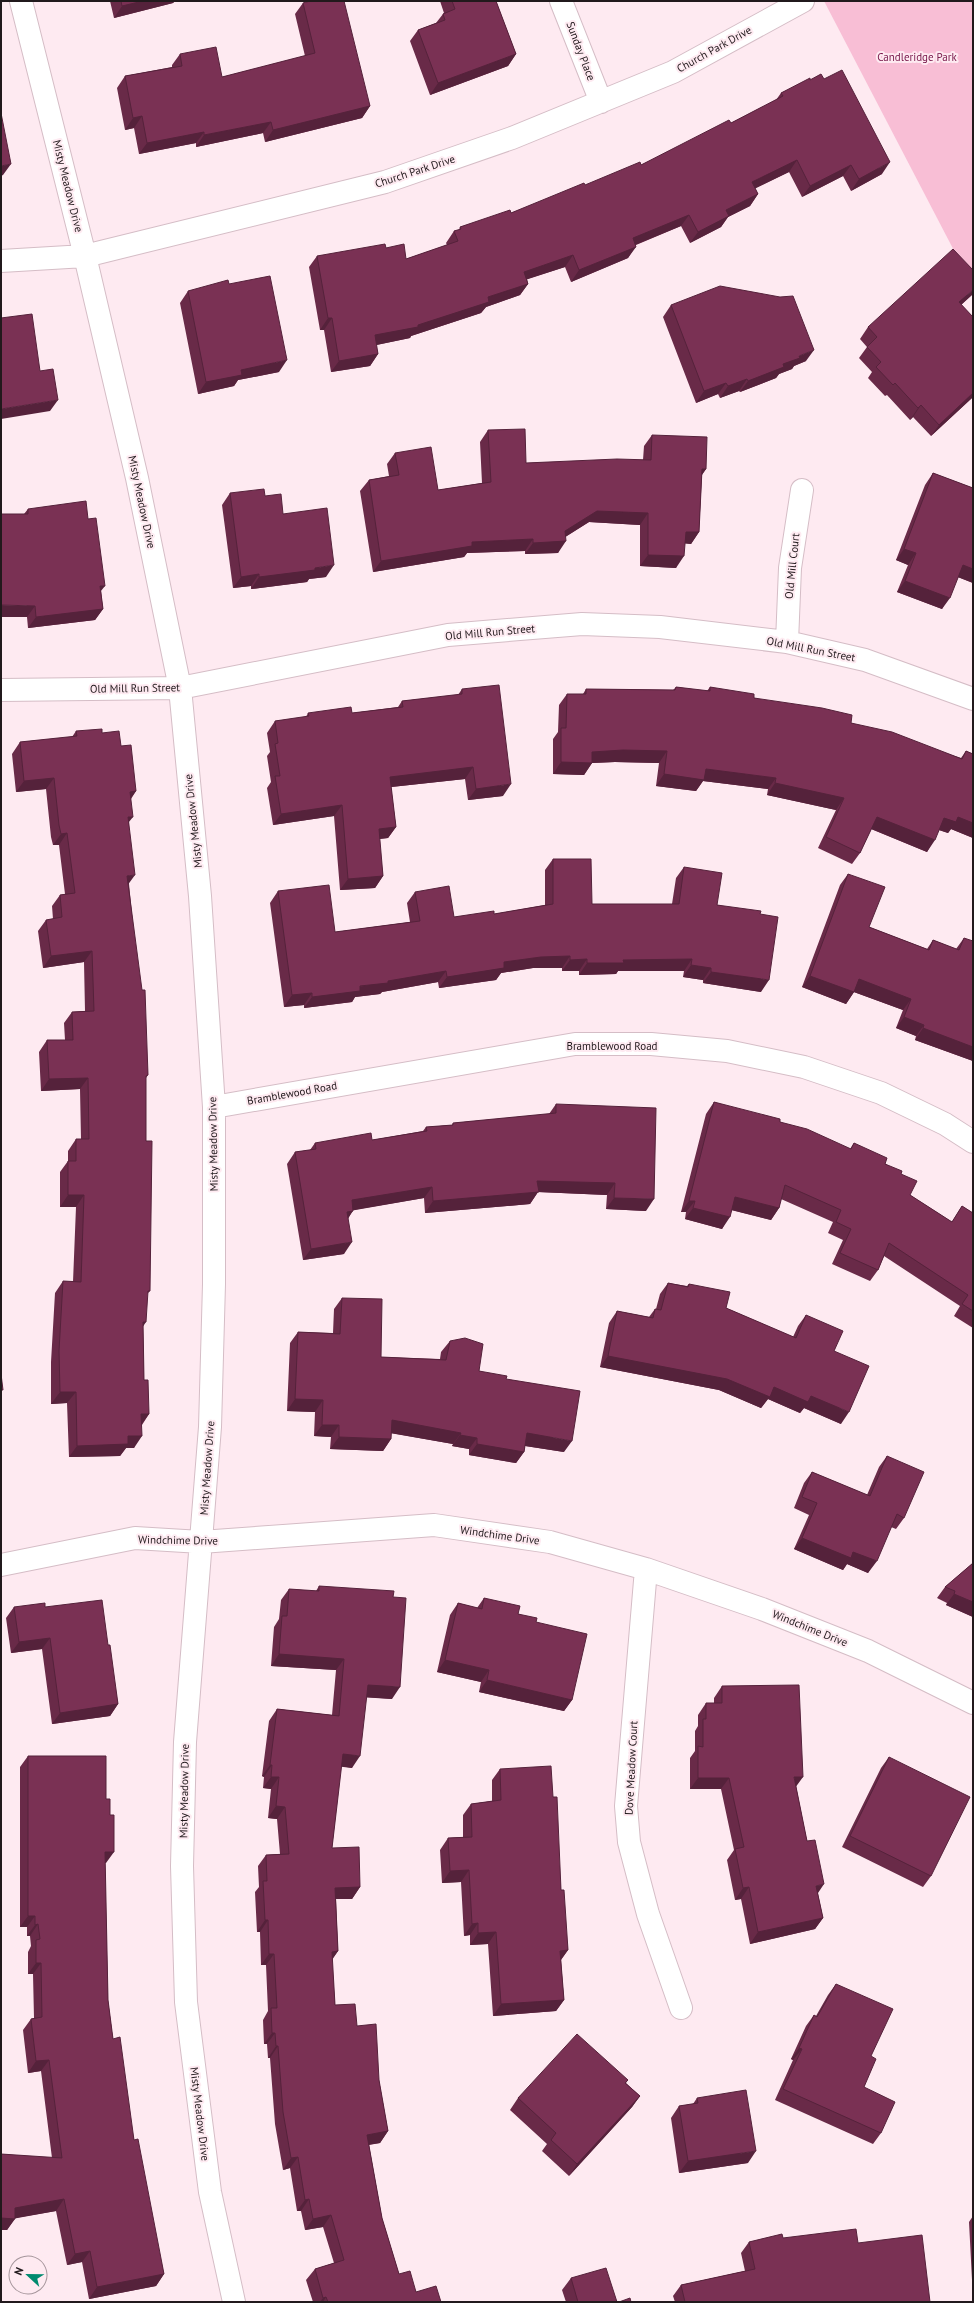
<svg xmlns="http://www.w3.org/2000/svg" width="974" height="2303" font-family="'PT Sans',sans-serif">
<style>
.green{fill:#f8bed5}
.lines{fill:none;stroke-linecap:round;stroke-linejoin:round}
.street-casing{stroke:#d5bdc6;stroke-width:24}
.street{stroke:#fff;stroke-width:22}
.wall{fill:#692a48}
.shaded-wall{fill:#55223b}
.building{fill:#7a3154;stroke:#55223b}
.labels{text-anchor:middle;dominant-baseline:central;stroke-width:4;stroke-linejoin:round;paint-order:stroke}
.street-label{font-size:11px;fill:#21191c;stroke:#feeaf1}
.park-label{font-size:11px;fill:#78184b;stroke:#feeaf1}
</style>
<rect width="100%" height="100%" fill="#feeaf1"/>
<path class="green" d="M824,1H973V287Z"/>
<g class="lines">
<defs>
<path id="street" d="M21,1L85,256L137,478L180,688L200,896L214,1107V1284L210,1427L185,1742L182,1866L186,2002L210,2192L234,2302
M561,1L601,102
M1,261L85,256L385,182L512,138L673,72L803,1
M787,642L790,568L802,490
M1,690L180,688L448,635L582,624L660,627L787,642L865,660L973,699
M214,1107L575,1044H651L727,1051L804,1067L881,1093L945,1124L973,1142
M1,1565L135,1538L201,1542L434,1525L550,1542L646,1569L762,1609L868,1651L973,1703
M646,1569L626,1806L629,1842L648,1914L681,2008"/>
</defs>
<use href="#street" class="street-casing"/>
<use href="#street" class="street"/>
</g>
<path class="wall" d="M110,1H175L173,3L114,18Z
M440,1H496L516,54L508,66L430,95L410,41L418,30L436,23L443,14L444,13Z
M303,3L370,106L362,118L265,142L263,133L196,147V143L139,154L134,128L125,130L117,88L125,76L172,67V65L180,54L222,77L305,56L295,14Z
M824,79L882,174L851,191L843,176L802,197L789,172L755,188L758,194L750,206L728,217L721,227L690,243L681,226L636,245L628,258L571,282L565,267L527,279L528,284L520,295L486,307L481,313L411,336L410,338L376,345L378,354L370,366L331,372L324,330H320L309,267L317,256L386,248L406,259L447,245L446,243L454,231L459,230L460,227L511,213L641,165L731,123L776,100L781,93L810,80Z
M229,284L279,372L238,380L234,386L198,394L180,303L188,291Z
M973,294L961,305L973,317V399L972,398L931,436L913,417L910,420L887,395L885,396L868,378L872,372L859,358L867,347L860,339L868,327Z
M671,305L806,361L794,366L792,369L779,374L776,378L740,392L739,391L720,398L718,394L696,403L663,317Z
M488,430L526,463L643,460L644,446L652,435L706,469L702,475L699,532L691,544L685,543L676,568L640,566V525L589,522L565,537L558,553L525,554V551L467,553L464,557L373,572L360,491L369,480L389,476L387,464L395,453L438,490L482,483L480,442Z
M933,473L973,488V583L958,577L942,609L897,592L908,565L896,560L925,485Z
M230,493L265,496L283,514L326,577L309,579L307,582L251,589V586L233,588L222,505Z
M28,509L88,519L101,591L103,609L95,620L28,628L27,617L24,514Z
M676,687L707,691L710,687L754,698L851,723L961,758L966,751L973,754V838L951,829L948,833L939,830L927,852L871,829L860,853L852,864L818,848L836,810L767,795L768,789L703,781L696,791L656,786L659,763L615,762L592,763L584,775L553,774V739L558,732L559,705L567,694H583L586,689L673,690Z
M462,689L503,796L468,800L465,779L391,787L396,827L388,838L379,839L383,876L375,888L340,890L334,816L273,825L267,788L271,782L267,756L270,752L267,733L275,721L306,717L308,713H352L398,707L402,701L458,695Z
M76,731L102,733L121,746L136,791L131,799L129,822V884L148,1075L146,1078V1141L150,1291L147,1294L143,1327L144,1380L149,1414L142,1425L134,1448H126L120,1456L69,1457L67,1403L51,1404V1362L55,1293L63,1281L73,1282L76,1207H60V1172L68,1161V1151L76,1139H81L80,1089L41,1091L39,1052L47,1040H65L64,1023L72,1012L85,1011L84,962L43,968L38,931L46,920L53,919L52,906L60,895L65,894L59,845H53L51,837L46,789L16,792L12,754L20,742L72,737Z
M553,859L592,904H672L676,878L684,867L717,905L760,914L761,992L703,983V980L683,977L684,971H618L616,974L579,975V971H562V968H533L501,973L496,980L439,988L438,982L382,992L380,994L355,997L352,1002L304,1008V1005L284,1007L270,903L278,891L335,932L410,922L407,903L415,892L454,917L494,914L545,905V870Z
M848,874L869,927L927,949L933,940L956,949L964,938L973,1061L915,1040L916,1036L896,1028L903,1010L854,992L846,1004L802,987L840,885Z
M714,1102L780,1122L850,1149L854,1143L901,1174L910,1195L952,1222L962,1206L973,1213V1328L954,1316L960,1306L884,1256L878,1270L870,1281L832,1264L843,1240L828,1233L833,1222L781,1199L779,1208L771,1220L732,1210L722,1229L685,1219L686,1212H681L706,1114Z
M556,1104L646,1211L606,1209L607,1195L538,1192L530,1204L425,1213L424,1198L353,1210L348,1219L344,1254L303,1260L287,1164L295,1152L310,1150L315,1143L372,1140L423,1131L426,1127L452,1125L453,1123L549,1114Z
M668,1283L687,1286L689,1284L726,1308L793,1337L798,1326L806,1315L834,1351L841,1424L804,1408L800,1413L768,1399L761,1408L719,1390L600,1367L609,1323L617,1311L649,1317L655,1309H656L660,1294Z
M342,1298L381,1357L440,1359L441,1352L450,1341L479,1371L506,1379L564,1452L525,1446L524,1452L516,1463L469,1455V1449L452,1446L453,1444L391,1433V1439L383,1451L330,1449L331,1437L314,1436L315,1412L287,1411L290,1343L298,1332L333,1333L334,1309Z
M887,1456L904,1518L896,1529L891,1527L868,1573L847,1564L843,1570L794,1549L809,1515L794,1508L804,1483L812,1472L867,1495L879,1467Z
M973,1563V1617L946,1605L947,1603L937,1598L945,1587Z
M319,1586L393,1597L392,1699L366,1697L352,1768L341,1766L332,1848L360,1887L352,1899H336L338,1951L332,1959L335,2005L357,2026L379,2080L388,2131L380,2143L369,2145L382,2218L399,2274L416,2292L441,2302H313L306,2280L315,2269L334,2263L323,2227L305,2230L301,2211H297L290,2168L283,2170L275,2124L270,2058H268L267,2044H264L263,2020L268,2011L266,1965H261L260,1932H257L255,1892L259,1887L258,1866L266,1855L280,1854L277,1819L268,1818L271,1789L263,1788L264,1777L262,1776L269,1721L277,1709L332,1715L336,1670L271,1666L274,1627L279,1619L281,1600L289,1589L316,1591Z
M484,1598L536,1622L572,1700L564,1711L479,1692L481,1682L437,1672L450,1615L458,1603L477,1608Z
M14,1607H45L108,1645L118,1704L110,1716L52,1724L42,1649L11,1653L6,1618Z
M722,1686L796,1786L807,1841L823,1918L815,1929L750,1944L741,1899L735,1900L727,1860L734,1850L721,1789H690V1758L695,1751V1731L698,1726V1715L706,1703H714V1698Z
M28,1756L106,1863H105L108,2000L113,2039L134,2140L164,2274L156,2286L89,2299L82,2262L67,2265L56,2211L15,2218L7,2230H1V2154L52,2158L41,2071L28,2073L23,2030L31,2019L34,2018L33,1974H28V1952L31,1946L30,1936H27V1927H20V1767Z
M889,1757L931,1876L923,1887L842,1847L881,1768Z
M500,1769L553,1797L561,1890L568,1950L561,1960L564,2000L556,2011L493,2016L488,1944L470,1945V1935L464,1936L461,1882L442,1883L440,1850L448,1838L463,1837V1815L471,1804L492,1801V1780Z
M836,1984L871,2056L864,2087L881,2133L873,2144L775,2100L793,2060L791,2059L806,2026L814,2015L816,2016L828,1995Z
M628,2080L626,2083L640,2096L632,2107L569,2176L542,2151L547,2144L510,2110L518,2098Z
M697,2098L748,2163L679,2173L671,2118L679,2106L693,2104Z
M973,2216V2299L969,2222Z
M783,2238L858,2243L930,2302H675L673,2296L681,2285L745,2271L741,2253L749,2242Z
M571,2278L617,2302H566L562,2290Z"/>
<path class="shaded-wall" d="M143,1H175L173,3L114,18L122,6Z
M516,54L508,66L430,95L438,83Z
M370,106L362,118L265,142L273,130Z
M142,116L134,128L125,130L133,118Z
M271,122L263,133L196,147L204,135Z
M204,132L196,143L139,154L147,143Z
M797,160L789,172L744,194L752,182Z
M890,162L882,174L851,191L859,179Z
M11,164L3,175L1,176V166Z
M851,165L843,176L802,197L810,186Z
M758,194L750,206L728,217L721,227L690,243L698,232L726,210Z
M689,215L681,226L625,249L633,238Z
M636,247L628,258L571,282L579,270Z
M573,255L565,267L516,283L524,272Z
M528,284L520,295L486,307L481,313L411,336L410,338L367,347L375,335L418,325L488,297Z
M973,290V294L951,314L959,302Z
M328,318H332L324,330H320Z
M814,350L806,361L794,366L792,369L779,374L776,378L740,392L748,381L783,364L799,356Z
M378,354L370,366L331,372L339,361Z
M287,360L279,372L238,380L234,386L198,394L206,382L241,370Z
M747,379L739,391L720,398L728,386Z
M726,383L718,394L696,403L704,391Z
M973,393V397L972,398L931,436L939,425Z
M58,400L50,411L1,419V409Z
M921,405L913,417L910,420L918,408Z
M702,469H706L698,480Z
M597,511L648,513L640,525L589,522L559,541H566L558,553L525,554L533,543L565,531Z
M686,532H699L691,544L678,543Z
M533,539L525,551L467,553L464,557L373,572L381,561L472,542Z
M904,549L916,553L908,565L896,560Z
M648,555L684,556L676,568L640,566Z
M334,565L326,577L309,579L307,582L251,589L259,577Z
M963,565L973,569V583L955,576Z
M259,574L251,586L233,588L241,577Z
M905,581L950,598L942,609L897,592Z
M100,586H105L96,597Z
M1,605L35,606L27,617H1Z
M103,609L95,620L28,628L36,617Z
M623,750L667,751L659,763L615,762L592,763L584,775L553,774L561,762L592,752Z
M473,767L465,779L382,788L390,777Z
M706,769L776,778L768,789L703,781L696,791L656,786L664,774Z
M54,778L46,789L16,792L24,781Z
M775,783L844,798L836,810L767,795Z
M511,784L503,796L468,800L476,789Z
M136,791L128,802L130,792Z
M342,805L334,816L273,825L281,814Z
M128,817H133L124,828Z
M877,817L935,840L927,852L869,828Z
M958,817L973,823V838L951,829L948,833L936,829L944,818Z
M396,827L388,838L370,840L379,829Z
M67,833L59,845H53L61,834Z
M135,875L127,886V876Z
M383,876L375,888L340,890L348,879Z
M92,951L84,962L43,968L51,956Z
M570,956L562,968H533L501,973L496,980L439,988L447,977L504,962L541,957Z
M587,959L579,971H562L570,960Z
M692,959L684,971H618L616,974L579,975L587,963L623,960Z
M691,965L711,968L703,980L683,977Z
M446,971L438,982L382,992L380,994L355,997L352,1002L304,1008L312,997L388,981Z
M711,972L769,980L761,992L703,983Z
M810,976L854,992L846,1004L802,987Z
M859,979L911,999L903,1010L851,991Z
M312,993L304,1005L284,1007L292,995Z
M904,1017L924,1025L916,1036L896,1028Z
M923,1028L973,1047V1061L915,1040Z
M88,1078L80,1089L41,1091L49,1079Z
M537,1181L615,1183L607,1195L538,1192L530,1204L425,1213L433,1201Z
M432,1187L424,1198L344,1212L352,1200Z
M68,1195H84L76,1207H60Z
M735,1197L779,1208L771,1220L727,1209Z
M614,1198L654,1199L646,1211L606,1209Z
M689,1201H695L686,1212H681Z
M693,1208L730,1217L722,1229L685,1219Z
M353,1211L345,1222L347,1212Z
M352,1242L344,1254L303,1260L311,1249Z
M143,1322H146L138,1334Z
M608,1356L774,1387L811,1396L849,1412L841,1424L804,1408L800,1413L768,1399L761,1408L719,1390L600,1367Z
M60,1392H76L67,1403L51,1404Z
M295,1399L323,1400L315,1412L287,1411Z
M141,1414H149L141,1425Z
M392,1420L461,1433L453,1444L384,1432Z
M322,1425H339L331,1437L314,1436Z
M527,1433L572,1441L564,1452L519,1445Z
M460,1435L477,1438L469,1449L452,1446Z
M128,1436H142L134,1448H126L120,1456L69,1457L77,1446Z
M339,1437L391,1439L383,1451L330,1449Z
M477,1444L524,1452L516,1463L469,1455Z
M802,1538L853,1552L877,1561L868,1573L847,1564L843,1570L794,1549Z
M954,1594L973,1602V1617L946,1605Z
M50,1638L42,1649L11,1653L19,1642Z
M279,1654L344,1659L336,1670L271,1666Z
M445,1660L489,1670L481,1682L437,1672Z
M487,1680L572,1700L564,1711L479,1692Z
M368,1685L400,1687L392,1699L359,1697Z
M118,1704L110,1716L52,1724L60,1713Z
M343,1754L360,1756L352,1768L335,1766Z
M270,1765H272L264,1777L262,1776Z
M271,1777H279L271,1789L263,1788Z
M794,1777H803L795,1788Z
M698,1778H729L721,1789H690Z
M276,1806L285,1807L277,1819L268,1818Z
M105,1852H114L106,1863H97Z
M469,1870L461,1882L442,1883L450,1871Z
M824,1884L816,1896V1886Z
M360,1887L352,1899H327L335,1888Z
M749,1887L741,1899L735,1900L743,1888Z
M28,1916H35L27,1927H20Z
M823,1918L815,1929L750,1944L758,1932Z
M265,1920H268L260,1932H257Z
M478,1923L470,1935L464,1936L472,1924Z
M38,1924L30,1936H27L35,1925Z
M496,1932L488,1944L470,1945L478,1933Z
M568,1950L560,1961V1951Z
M338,1951L330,1963L332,1952Z
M269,1954H274L266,1965H261Z
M36,1963H41L33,1974H28Z
M564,2000L556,2011L493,2016L501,2004Z
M272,2033H275L267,2044H264Z
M276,2046H278L270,2058H268Z
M799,2048L802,2049L793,2060L791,2059Z
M49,2060L41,2071L28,2073L36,2061Z
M640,2096L632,2107L569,2176L577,2164Z
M388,2131L380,2143L359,2146L367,2135Z
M756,2151L748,2163L679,2173L688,2161Z
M298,2157L290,2168L283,2170L291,2158Z
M64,2199L56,2211L12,2219H15L7,2230H1V2218L15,2208Z
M309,2199L301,2211H297L305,2200Z
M331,2215L323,2227L305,2230L313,2219Z
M90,2251L82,2262L67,2265L75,2254Z
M164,2274L156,2286L89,2299L97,2287Z
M326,2297L323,2302H320L323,2298Z"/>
<path class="building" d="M121,1H143L122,6Z
M310,1H344L370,106L273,130L271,122L204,135V132L147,143L142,116L133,118L125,76L182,66L180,54L216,47L222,77L315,53L303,3Z
M452,1H496L516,54L438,83L418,30L445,20L443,14L455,9Z
M842,70L890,162L859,179L851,165L810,186L797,160L752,182L758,194L726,210L729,216L698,232L689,215L633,238L636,247L579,270L573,255L524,272L528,284L488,297L489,302L418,325V327L375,335L378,354L339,361L332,318H328L317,256L385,244L386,248L404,244L406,259L458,241L454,231L461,229L460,227L510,210L511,213L584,183L585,185L640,162L641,165L729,120L731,123L783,96L781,93L810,78V80L821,74L824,79Z
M1,113L11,164L1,166Z
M953,249L973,270V290L959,302L973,317V393L939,425L921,405L918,408L895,383L893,385L876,367L881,362L867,347L877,337L868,327Z
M270,276L287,360L241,370L242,375L206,382L188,291L228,280L229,284Z
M720,286L780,297L793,296L814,350L799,356L800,358L783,364L784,367L748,381L747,379L728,386L726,383L704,391L671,305Z
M32,314L40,371L53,369L58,400L1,409V318Z
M525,429L526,463L617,459L651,460L652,435L707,437L706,469H702L699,532H686L684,556L648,555V513L597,511L565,531L566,541L533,543V539L472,542V546L381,561L369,480L399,475L395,453L431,447L438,490L491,482L488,430Z
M933,473L973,488V569L963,565L950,598L905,581L916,553L904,549Z
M264,489L265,496L281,494L283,514L327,508L334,565L315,568V570L259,577V574L241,577L230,493Z
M86,501L88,519L96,518L105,586H100L103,609L36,617L35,606L1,605V514H28V509Z
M499,685L511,784L476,789L473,767L390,777L396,827L379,829L383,876L348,879L342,805L281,814L275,776H280L275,744L278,743L275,721L309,716L308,713L351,707L352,713L403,707L402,701L462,694V689Z
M676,687L710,691V687L754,694V698L822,708L852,715L851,723L892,732L962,759L966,751L973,754V823L958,817L956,822L944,818L935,840L877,817L860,853L826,837L844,798L775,783L776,778L706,769L704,780L664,774L667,751L623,750L592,752V763L561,762V728H566L567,694H586V689L675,690Z
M102,729V733L119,731L121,746L131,745L136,791L130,792L133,817H128L135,875L127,876L142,990H145L148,1075L146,1076V1141H152L150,1291H148L146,1322H143L144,1380H148L149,1414H141L142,1436H128V1444L77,1446L76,1392H60L59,1351L63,1281L81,1282L84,1195H68V1161H76V1139H89L88,1078L49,1079L47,1040H73L72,1012L94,1011L92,951L51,956L46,920L62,917L60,895L75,893L67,833L61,834L59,825L54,778L24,781L20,742L77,736L76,731Z
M553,859H591L592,904H679L684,867L722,873L717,905L761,911L760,914L778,917L769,980L711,972V968L691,965L692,959L623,960L624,963H587V959L570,960V956L541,957L504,962V968L447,977L446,971L388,981V983L360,986V991L312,997V993L292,995L278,891L329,885L335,932L420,921L415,892L449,886L454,917L494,911V914L553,904Z
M848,874L885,887L869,927L929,950L933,940L959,950L964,938L973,941V1047L923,1028L924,1025L904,1017L911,999L859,979L854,992L810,976Z
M714,1102L780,1119V1122L807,1129L851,1149L854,1143L887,1158L885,1164L902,1171L901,1174L917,1181L910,1195L952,1222L962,1206L973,1213V1311L962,1304L968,1295L889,1243L878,1270L840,1253L851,1229L836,1222L841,1210L785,1185L779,1208L735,1197L730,1217L693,1208L695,1201H689Z
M556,1104L656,1108L654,1199L614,1198L615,1183L537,1181L539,1192L433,1201L432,1187L352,1200L353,1211L347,1212L352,1242L311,1249L295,1152L316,1149L315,1143L371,1133L372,1140L427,1131L426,1127L453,1125V1123L556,1113Z
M668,1283L688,1287L689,1284L730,1292L726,1308L796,1338L806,1315L843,1331L834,1351L869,1366L849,1412L811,1396L808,1402L774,1387L770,1397L727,1379L608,1356L617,1311L653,1318L655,1309L661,1310Z
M342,1298L382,1299L381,1357L446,1360L450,1341L465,1338L483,1344L479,1371L507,1376L506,1379L580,1391L572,1441L527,1433L524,1452L477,1444V1438L460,1435L461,1433L392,1420L391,1439L339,1437V1425H322L323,1400L295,1399L298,1332L340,1334Z
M1,1374L3,1390H1Z
M887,1456L924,1472L904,1518L897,1514L877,1561L853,1552L851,1558L802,1538L817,1503L802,1497L812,1472L870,1496Z
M973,1563V1602L954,1594L955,1591L945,1587Z
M319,1586L394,1591L393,1597L406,1598L400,1687L368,1685L360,1756L343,1754L332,1848L359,1847L360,1887L335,1888L338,1951L332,1952L335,2005L355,2004L357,2026L376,2024L379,2080L388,2131L367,2135L382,2218L399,2274L410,2271L416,2292L436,2286L441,2302H328L326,2297L323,2298L315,2269L344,2260L331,2215L313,2219L309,2199L305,2200L298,2157L291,2158L283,2112L278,2046H276L275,2033H272L271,2008H277L274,1954H269L268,1920H265L263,1881H267L266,1855L289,1854L285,1807L276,1806L279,1777H271L272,1765H270L277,1709L339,1716L344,1659L279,1654L282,1616H287L289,1589L319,1591Z
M484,1598L520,1606L518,1614L537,1618L536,1622L587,1634L572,1700L487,1680L489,1670L445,1660L458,1603L482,1609Z
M102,1600L108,1645H110L118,1704L60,1713L50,1638L19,1642L14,1607L45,1603V1607Z
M799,1685L803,1777H794L807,1841L815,1840L824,1884L816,1886L823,1918L758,1932L749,1887L743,1888L735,1849L744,1847L729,1778H698V1746L703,1747V1719H706V1703H722V1686Z
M28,1756H106V1799H110V1815H114V1852H105L108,2000L113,2039L120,2037L134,2140L138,2139L164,2274L97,2287L90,2251L75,2254L64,2199L15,2208V2219L1,2218V2154L62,2158L49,2060L36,2061L31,2019L42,2017L41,1963H36V1940L40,1939L38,1924L35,1925V1916H28Z
M889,1757L970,1797L931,1876L850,1836Z
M551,1766L553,1797H557L561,1890H564L568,1950L560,1951L564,2000L501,2004L496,1932L478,1933V1923L472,1924L469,1870L450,1871L448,1838L472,1837L471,1804L501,1800L500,1769Z
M836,1984L893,2009L871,2056L876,2059L864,2087L895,2102L881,2133L783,2089L802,2049L799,2048L814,2015L817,2017Z
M577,2034L628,2080L625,2083L640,2096L577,2164L551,2140L556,2133L518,2098Z
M746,2090L756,2151L688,2161L679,2106L698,2103L697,2098Z
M856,2229L858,2243L922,2235L930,2302H685L681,2285L755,2269L749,2242L782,2234L783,2238Z
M606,2268L617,2302H578L571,2278Z
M630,2298L631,2302H619Z"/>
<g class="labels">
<g class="street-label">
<text transform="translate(714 49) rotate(-29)">Church Park Drive</text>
<text transform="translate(581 51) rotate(69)">Sunday Place</text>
<text transform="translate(415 171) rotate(-18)">Church Park Drive</text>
<text transform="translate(68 186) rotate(76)">Misty Meadow Drive</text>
<text transform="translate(142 502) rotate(78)">Misty Meadow Drive</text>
<text transform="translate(792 566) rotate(-84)">Old Mill Court</text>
<text transform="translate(490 632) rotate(-5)">Old Mill Run Street</text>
<text transform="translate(811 649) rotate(11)">Old Mill Run Street</text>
<text transform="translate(135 688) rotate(-1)">Old Mill Run Street</text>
<text transform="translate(193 821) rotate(-96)">Misty Meadow Drive</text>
<text x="612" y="1046">Bramblewood Road</text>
<text transform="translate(292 1093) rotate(-10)">Bramblewood Road</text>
<text transform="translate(213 1144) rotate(-91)">Misty Meadow Drive</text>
<text transform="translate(207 1468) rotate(-86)">Misty Meadow Drive</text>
<text transform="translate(500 1535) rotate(8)">Windchime Drive</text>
<text transform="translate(178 1540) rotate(1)">Windchime Drive</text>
<text transform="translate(810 1628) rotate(22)">Windchime Drive</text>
<text transform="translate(631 1768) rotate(-87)">Dove Meadow Court</text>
<text transform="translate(184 1791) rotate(-89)">Misty Meadow Drive</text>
<text transform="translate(200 2114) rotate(83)">Misty Meadow Drive</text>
</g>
<g class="park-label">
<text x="917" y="57">Candleridge Park</text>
</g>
</g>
<rect width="974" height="2303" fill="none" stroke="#21191c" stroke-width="4"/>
<g transform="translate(28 2275) rotate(292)"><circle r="19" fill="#feeaf1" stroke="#a6969c"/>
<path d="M0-3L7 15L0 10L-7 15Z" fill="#018a6f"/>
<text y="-6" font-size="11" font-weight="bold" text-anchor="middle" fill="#21191c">N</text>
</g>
</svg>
